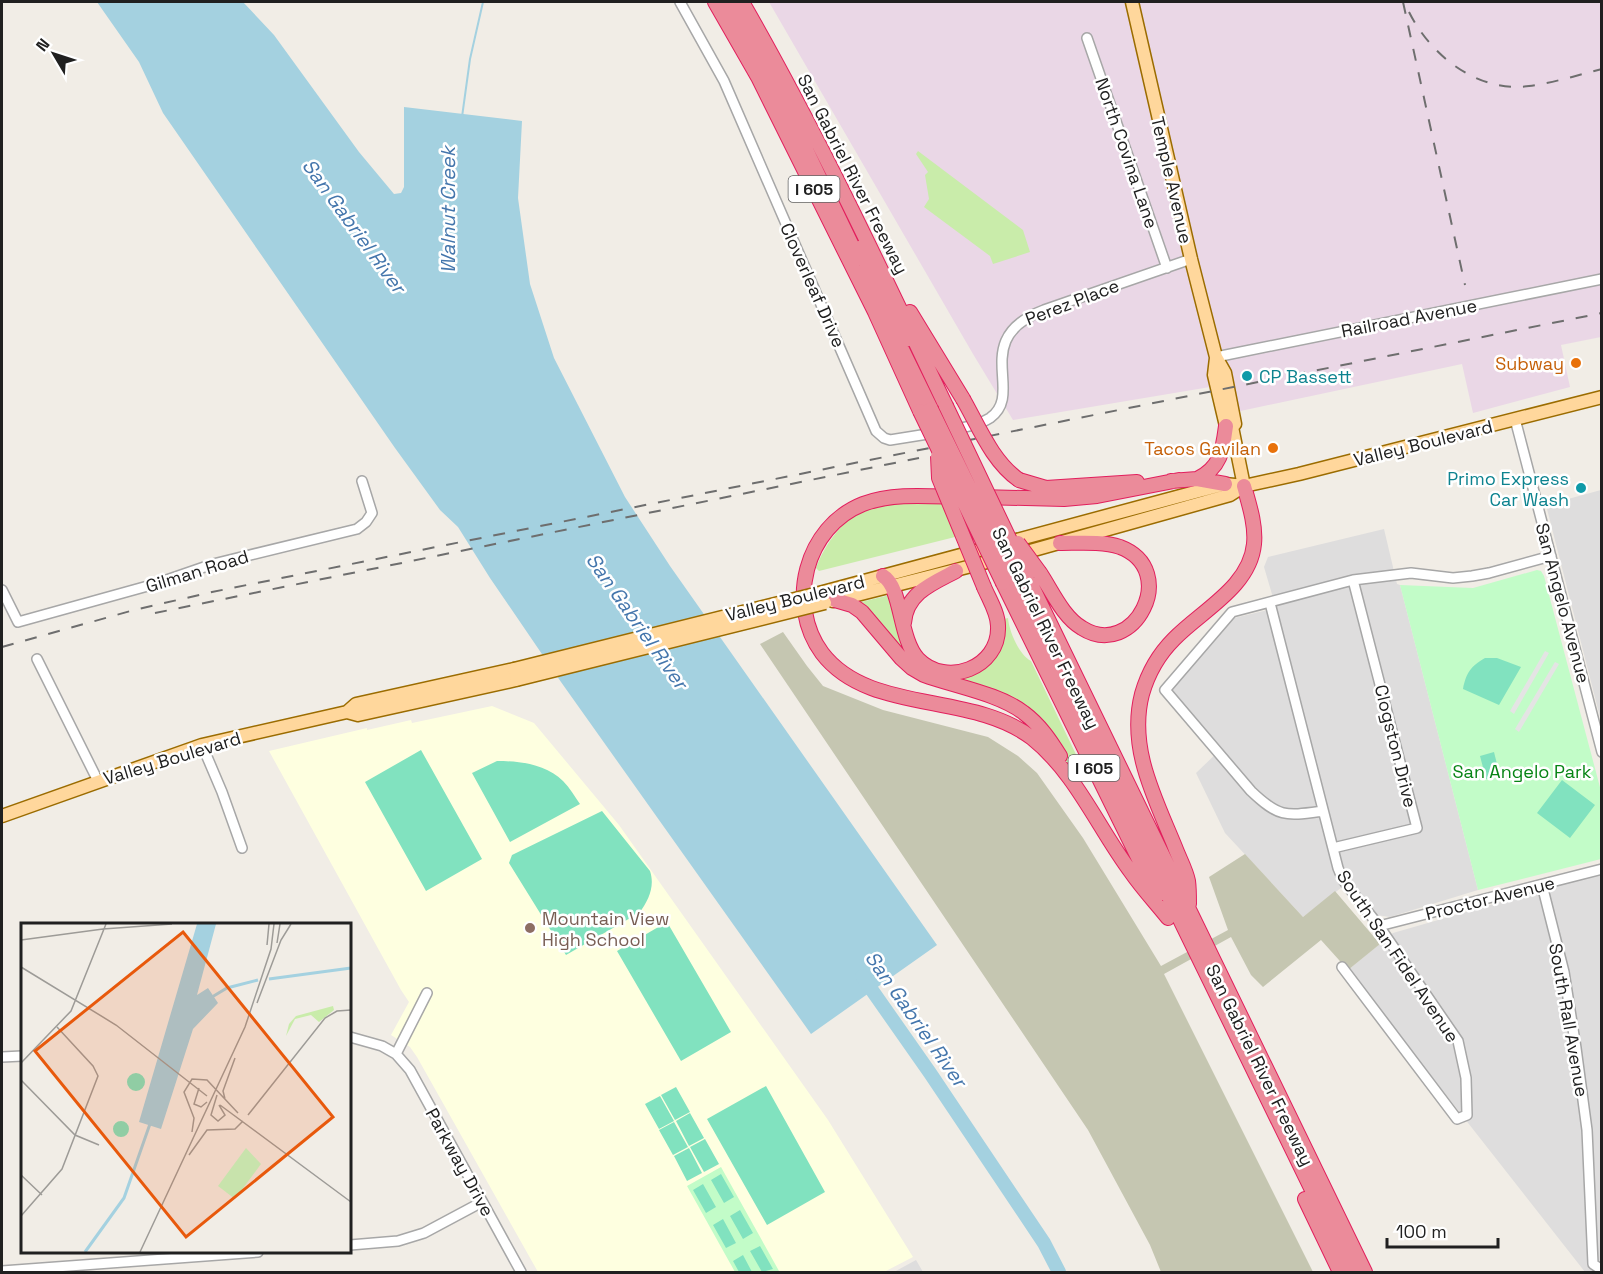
<svg xmlns="http://www.w3.org/2000/svg" width="1603" height="1274" font-family="'Space Grotesk',sans-serif">
<style>
.residential{fill:#dedddd}
.industrial{fill:#ead7e6}
.education{fill:#feffe0}
.construction{fill:#c5c6b1}
.grass{fill:#c9ecaa}
.park{fill:#c2fcc8}
.pitch{fill:#81e2bf}
.parking{fill:#e4e4e4}
.water{fill:#a4d1e0}
.lines{fill:none;stroke-linecap:round;stroke-linejoin:round}
.stream{stroke:#a4d1e0;stroke-width:2}
.river{stroke:#a4d1e0;stroke-width:14}
.minor-casing{stroke:#a7a7a7;stroke-width:12}
.major-casing{stroke:#9b6c00;stroke-width:15}
.highway-casing{stroke:#e21f5d;stroke-width:16}
.minor{stroke:#fff;stroke-width:9}
.major{stroke:#ffd79c;stroke-width:12}
.highway{stroke:#eb8b9a;stroke-width:14}
.rail{stroke:#6e6e6e;stroke-width:2;stroke-dasharray:12 12;stroke-linecap:butt}
.major-bridge-casing{stroke:#9b6c00;stroke-width:15;stroke-linecap:butt}
.highway-bridge-casing{stroke:#e21f5d;stroke-width:16;stroke-linecap:butt}
.major-bridge{stroke:#ffd79c;stroke-width:12}
.highway-bridge{stroke:#eb8b9a;stroke-width:14}
.food-dot{fill:#e8710a;stroke:#fff;stroke-width:2}
.culture-dot{fill:#0f9aa8;stroke:#fff;stroke-width:2}
.education-dot{fill:#8d6e63;stroke:#fff;stroke-width:2}
.labels{text-anchor:middle;dominant-baseline:central;stroke-width:5;stroke-linejoin:round;paint-order:stroke}
.shield{fill:#fff;stroke:#636363;stroke-width:1.5}
.shield-label{font-size:16px;font-weight:bold;fill:#202020}
.street-label{font-size:18px;fill:#202020;stroke:#fff}
.food-label{font-size:18px;fill:#c56008;stroke:#fff;text-anchor:end}
.culture-label{font-size:18px;fill:#0d838f;stroke:#fff;text-anchor:start}
.park-label{font-size:18px;fill:#078415;stroke:#fff}
.education-label{font-size:18px;fill:#785e54;stroke:#fff;text-anchor:start}
.water-label{font-size:20px;font-style:italic;fill:#4476ac;stroke:#fff}
.inset-river{fill:none;stroke:#a4d1e0;stroke-width:3}
.inset-road{fill:none;stroke:#9d9b97;stroke-width:1.5}
.view{fill:#e8590c;fill-opacity:0.15;stroke:#e8590c;stroke-width:3}
.inset-edge{fill:none;stroke:#202020;stroke-width:3}
</style>
<rect width="100%" height="100%" fill="#f1ede6"/>
<path class="residential" d="M1601,490H1602L1601,721L1546,505Z
M1384,529L1397,584L1400,585L1478,890L1390,917L1376,915L1350,881L1303,917L1225,833L1196,773L1222,748L1170,689L1234,618L1276,608L1264,567L1268,557Z
M1601,873V1272H1585L1348,970L1393,933Z
M916,1260L923,1272H894Z"/>
<path class="industrial" d="M769,2H1601V337L1561,345L1570,387L1473,413L1462,364L1217,416L1210,387L1013,420L973,354Z"/>
<path class="education" d="M492,706L534,723L619,825L828,1120L913,1257L884,1272H538L417,1057L410,1047L391,1035L409,1002L401,990L269,751L367,728V730L411,720L412,723Z"/>
<path class="construction" d="M783,632L807,666L823,686L883,710L988,737L1018,756L1037,773L1083,838L1161,966L1228,930L1209,877L1245,854L1303,917L1335,891L1380,944L1348,970L1321,940L1263,987L1251,975L1231,937L1164,974L1313,1272H1161L1150,1245L1088,1130L760,644Z"/>
<path class="grass" d="M918,151L1023,230L1030,252L993,264L990,256L924,207L929,199L925,175L928,172L916,154Z
M947,502L959,536L819,571L816,568C827,539 849,511 880,503C895,499 930,502 947,502Z
M890,595L926,669L980,668L1001,608L1004,619L1008,618C1009,631 1019,655 1031,661L1084,771L1074,776L1046,724L914,665L857,603Z"/>
<path class="park" d="M1537,570L1541,571L1544,576L1601,791V859L1478,890L1400,585L1473,588Z
M721,1167L779,1271L777,1272H735L687,1186Z"/>
<path class="pitch" d="M1485,658H1497L1521,667L1499,705L1463,689C1466,673 1471,666 1485,658Z
M421,750L482,859L426,891L365,782Z
M1494,752L1500,776L1486,779L1480,756Z
M497,761C520,761 546,764 563,781C570,788 575,797 580,804L510,842L472,773Z
M1562,780L1595,805L1570,838L1537,813Z
M602,811L650,871C655,886 649,900 639,913L566,955L509,863L512,855Z
M667,922L731,1032L681,1061L617,951Z
M766,1086L825,1192L767,1225L707,1119Z
M676,1087L690,1112L675,1120L661,1095Z
M660,1096L674,1121L659,1129L645,1104Z
M690,1113L704,1138L689,1146L676,1121Z
M674,1122L688,1147L673,1155L659,1130Z
M705,1139L719,1164L704,1172L690,1147Z
M689,1148L702,1173L687,1181L674,1156Z
M721,1174L734,1197L724,1203L711,1180Z
M703,1184L716,1207L706,1213L693,1190Z
M740,1210L753,1233L743,1239L730,1216Z
M723,1219L736,1243L726,1248L713,1225Z
M760,1246L773,1269L762,1272L750,1251Z
M743,1255L752,1272H739L733,1261Z"/>
<path class="parking" d="M1545,651L1549,653L1514,714L1510,711Z
M1555,662L1559,664L1519,732L1515,729Z"/>
<path class="water" d="M97,2H243L274,35L359,152L394,194L401,193L404,187V107L522,121L518,198L530,284L554,358L625,497L670,566L937,945L811,1034L561,682L490,578L458,527L440,510L395,448L163,113L139,62Z"/>
<g class="lines">
<path class="stream" d="M462,117L470,59L483,2"/>
<path class="river" d="M862,976L930,1073L1044,1243L1059,1272"/>
<defs>
<path id="minor" d="M680,2L724,81L876,431L884,438L890,440L934,433
M1087,38L1167,268
M1216,357L1602,279
M1515,419L1602,752
M954,429C966,427 979,425 990,418C1026,393 968,339 1044,310L1191,259
M2,590L18,622L155,584L213,564L357,529L366,522L372,513L362,481
M1270,603L1338,868L1343,880L1379,926L1458,1041L1466,1078L1467,1115L1457,1119L1342,967
M37,659L98,781
M202,745L222,792L242,848
M1323,811C1286,816 1279,818 1251,791L1165,690L1232,612L1353,580L1411,573L1453,578L1472,576L1489,573L1551,556
M1333,848L1417,828L1353,580
M1542,885L1564,972L1576,1048L1587,1130L1593,1264L1602,1270
M1379,926L1602,869
M350,1037L382,1046L396,1054L410,1070L521,1272
M396,1054L427,993
M2,1057L22,1056
M350,1245L398,1241L424,1233L482,1202
M2,1271L258,1252"/>
<path id="major" d="M1132,2L1191,259L1216,357L1225,373L1235,424L1232,427L1244,486
M1216,358L1214,375L1226,426L1232,427
M1016,555L1230,495L1244,486
M823,592L1225,484L1244,486L1299,474L1602,397
M833,601L999,559
M347,712L356,704L514,669
M2,816L202,745L347,712L358,715L516,680"/>
<path id="highway" d="M715,2L758,77L875,312L920,411
M727,2L785,106L858,258
M742,2C817,132 881,270 946,406
M859,248L904,341
M910,312L963,399
M895,335L931,409
M1197,479C1221,468 1223,449 1226,426
M1019,480L1046,488L1137,482
M1171,481L1197,479L1225,484
M957,497C926,496 892,493 863,504C805,527 786,604 822,653C869,715 971,691 1032,738C1076,773 1098,828 1131,872C1142,888 1156,903 1168,918
M979,497L1064,499L1097,496L1179,480
M1040,573C1052,591 1063,617 1082,628C1134,661 1181,570 1120,547C1102,541 1079,543 1060,543
M883,576C902,587 899,639 918,659C946,688 1000,668 998,626C998,613 989,599 984,587
M1027,576L1365,1272
M1014,579L1352,1272
M1003,583L1157,896
M835,600L852,605L862,612L901,658L912,668L924,675C954,686 1000,694 1024,713C1040,725 1050,740 1060,756
M904,623C906,593 933,583 956,571
M1189,904C1189,896 1189,888 1188,881C1186,870 1179,858 1175,847C1155,798 1128,748 1142,694C1148,673 1159,654 1174,639C1201,611 1250,587 1254,544C1256,525 1249,504 1244,486
M1305,1199L1340,1272"/>
</defs>
<use href="#minor" class="minor-casing"/>
<use href="#major" class="major-casing"/>
<use href="#highway" class="highway-casing"/>
<use href="#minor" class="minor"/>
<use href="#major" class="major"/>
<use href="#highway" class="highway"/>
<path class="rail" d="M1403,2L1465,285
M1409,12C1431,56 1478,93 1529,86C1553,83 1578,75 1602,69
M155,613L919,458
M2,647L134,610L212,592L1602,313"/>
<defs>
<path id="major-bridge" d="M514,669L823,592
M516,680L825,603"/>
<path id="highway-bridge" d="M963,399C979,427 992,461 1019,480
M946,406L1027,576
M931,409L1014,579
M920,411L1003,583
M938,456L939,478L984,587
M1018,543L1040,573"/>
</defs>
<use href="#major-bridge" class="major-bridge-casing"/>
<use href="#highway-bridge" class="highway-bridge-casing"/>
<use href="#major-bridge" class="major-bridge"/>
<use href="#highway-bridge" class="highway-bridge"/>
</g>
<g class="food-dot">
<circle cx="1576" cy="363" r="6"/>
<circle cx="1273" cy="448" r="6"/>
</g>
<g class="culture-dot">
<circle cx="1247" cy="376" r="6"/>
<circle cx="1581" cy="488" r="6"/>
</g>
<circle class="education-dot" cx="530" cy="928" r="6"/>
<g class="labels">
<g class="shield">
<rect x="788.5" y="176" width="51" height="26" rx="4.5"/>
<rect x="1068.5" y="755" width="51" height="26" rx="4.5"/>
</g>
<g class="shield-label">
<text x="814" y="189">I 605</text>
<text x="1094" y="768">I 605</text>
</g>
<g class="street-label">
<text transform="translate(1127 153) rotate(71)">North Covina Lane</text>
<text transform="translate(853 174) rotate(63)">San Gabriel River Freeway</text>
<text transform="translate(1172 180) rotate(77)">Temple Avenue</text>
<text transform="translate(813 285) rotate(66)">Cloverleaf Drive</text>
<text transform="translate(1072 302) rotate(-21)">Perez Place</text>
<text transform="translate(1409 318) rotate(-11)">Railroad Avenue</text>
<text transform="translate(1423 443) rotate(-14)">Valley Boulevard</text>
<text transform="translate(197 571) rotate(-17)">Gilman Road</text>
<text transform="translate(795 598) rotate(-14)">Valley Boulevard</text>
<text transform="translate(1563 603) rotate(75)">San Angelo Avenue</text>
<text transform="translate(1046 628) rotate(64)">San Gabriel River Freeway</text>
<text transform="translate(1396 746) rotate(76)">Clogston Drive</text>
<text transform="translate(172 758) rotate(-17)">Valley Boulevard</text>
<text transform="translate(1490 898) rotate(-14)">Proctor Avenue</text>
<text transform="translate(1398 956) rotate(56)">South San Fidel Avenue</text>
<text transform="translate(1569 1020) rotate(80)">South Rall Avenue</text>
<text transform="translate(1260 1065) rotate(64)">San Gabriel River Freeway</text>
<text transform="translate(460 1162) rotate(61)">Parkway Drive</text>
</g>
<g class="food-label">
<text x="1564" y="363">Subway</text>
<text x="1261" y="448">Tacos Gavilan</text>
</g>
<g class="culture-label">
<text x="1259" y="376">CP Bassett</text>
<text x="1569" y="478" text-anchor="end">Primo Express<tspan x="1569" dy="21">Car Wash</tspan></text>
</g>
<g class="park-label">
<text x="1522" y="771">San Angelo Park</text>
</g>
<g class="education-label">
<text x="542" y="918">Mountain View<tspan x="542" dy="21">High School</tspan></text>
</g>
<g class="water-label">
<text transform="translate(448 210) rotate(-90)">Walnut Creek</text>
<text transform="translate(354 226) rotate(54)">San Gabriel River</text>
<text transform="translate(637 621) rotate(55)">San Gabriel River</text>
<text transform="translate(916 1019) rotate(55)">San Gabriel River</text>
</g>
</g>
<g transform="translate(21 923)">
<rect width="330" height="330" fill="#f1ede6"/>
<path d="M312,83L313,87L298,99L290,92L274,96L265,113L268,101L275,93Z" fill="#c9ecaa"/>
<path d="M225,225L240,241L214,276L197,263Z" fill="#c2fcc8"/>
<path d="M106 159a9 9 0 1 1 18 0a9 9 0 1 1-18 0ZM92 206a8 8 0 1 1 16 0a8 8 0 1 1-16 0Z" fill="#81e2bf"/>
<path d="M176,1H195L176,72L187,65L197,80L172,106L140,206L118,199Z" fill="#a4d1e0"/>
<path class="inset-river" d="M248,56L330,45M191,74L206,65L237,57M64,329L103,275L130,198"/>
<path class="inset-road" d="M82,6L151,1M0,17L82,6M256,20L259,1M246,22L248,1M0,44L95,102L186,173M236,80L260,17L270,1M0,140L50,88L85,1M0,157L54,212L78,222M178,165L173,181L180,184L186,179M196,172L190,192L197,198L204,192L198,182M204,176L202,168L214,135M199,182L330,279M227,192L304,95L316,88L330,87M171,209L173,195L163,169L171,156L186,157L217,190M168,232L186,207L214,206L222,198M0,252L21,272M0,293L41,246L77,153L72,143L36,104M119,329L224,104L250,26L253,1"/>
<path class="view" d="M162,9L312,194L165,314L14,128Z"/>
<rect width="330" height="330" class="inset-edge"/>
</g>
<rect width="1603" height="1274" fill="none" stroke="#202020" stroke-width="6"/>
<g transform="translate(54 54) rotate(309)" stroke="#ffffff" stroke-width="4.5" paint-order="stroke">
<path d="M0-4.5L10 22L0 15L-10 22Z" fill="#202020"/>
<text y="-9" font-size="16" font-weight="bold" text-anchor="middle" fill="#202020">N</text>
</g>
<path d="M1387 1238v9h111v-9" fill="none" stroke="#202020" stroke-width="3"/>
<text x="1396" y="1238" font-size="18" fill="#202020" stroke="#ffffff" stroke-width="4.5" paint-order="stroke">100 m</text>
</svg>
